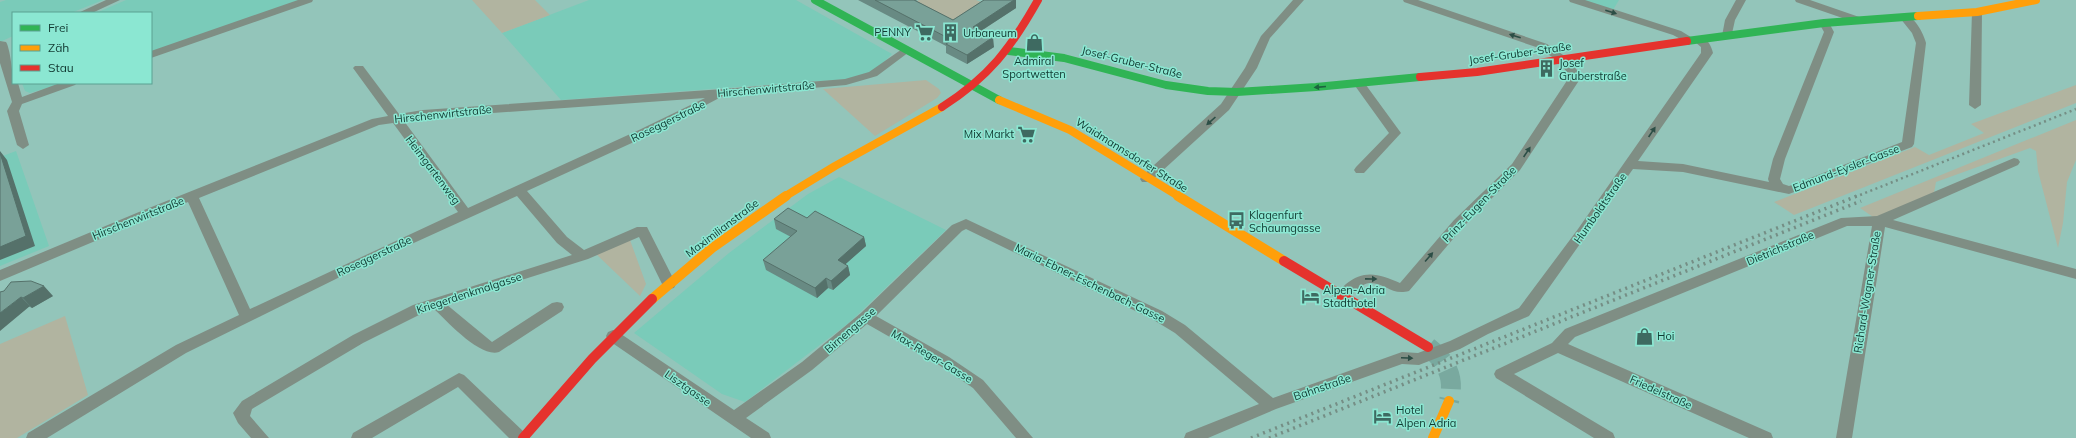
<svg xmlns="http://www.w3.org/2000/svg" width="2076" height="438" font-family="Mulish,sans-serif">
<style>
.built{fill:#7acbb9}
.green{fill:#b1b4a0}
.lines{fill:none;stroke-linecap:round;stroke-linejoin:round}
.secondary-tunnel{stroke:#79a99f;stroke-width:20;stroke-dasharray:20 10;stroke-linecap:butt}
.street{fill:#7f8e84;fill-rule:evenodd}
.fast{stroke:#30b455;stroke-width:8}
.slow-far1{stroke:#ff9f0a;stroke-width:8}
.slow{stroke:#ff9f0a;stroke-width:10}
.jam-far1{stroke:#e5322d;stroke-width:8}
.jam{stroke:#e5322d;stroke-width:10}
.rail-far1{stroke:#758e85;stroke-width:2.5;stroke-dasharray:2 3.5;stroke-linecap:butt}
.rail{stroke:#758e85;stroke-width:3.5;stroke-dasharray:2 4.5;stroke-linecap:butt}
.wall{fill:#688a83}
.shaded-wall{fill:#55716a}
.building{fill:#79a198;stroke:#55716a}
.oneway{fill:#2c4e46}
.oneway2{fill:#1c643e}
.labels{text-anchor:middle;dominant-baseline:central;stroke-width:3;stroke-linejoin:round;paint-order:stroke}
.poi-label{font-size:11px;fill:#113931;stroke:#8be7d2;text-anchor:start}
.street-label{font-size:11px;fill:#113931;stroke:#8be7d2}
</style>
<rect width="100%" height="100%" fill="#93c5ba"/>
<path class="built" d="M6,0H103L71,13H13V36L0,42V2Z
M126,0H301L151,53V13H96Z
M589,0H796L892,54L881,65L870,72L849,79L561,100L502,33Z
M1580,0H1619L1613,10Z
M22,83H64L30,93L25,91Z
M16,151L49,246L0,266V157Z
M839,177L946,230L850,322L745,402L722,394L634,333L729,253L808,194Z"/>
<path class="green" d="M472,0H535L550,15L502,33Z
M919,0H976L986,4L959,24L915,2Z
M926,80L939,89L941,93L937,98L875,136L823,89Z
M2076,85V103L1794,215L1774,202L1915,147L1929,155L1984,133L1971,124Z
M2076,120V160L2067,182L2063,223L2058,248L2038,171L2036,151L2030,148L1936,182L1933,198L1879,221L1860,208Z
M630,240L646,284L640,296L596,254Z
M65,316L88,395L17,438H0V344Z"/>
<g class="lines">
<path class="secondary-tunnel" d="M1428,347C1447,362 1455,377 1449,401"/>
<path class="street" d="M106,0H120L92,13H78Z
M298,0H313L312,2L151,58V51Z
M1293,0H1304L1270,38L1257,68L1229,110L1150,182H1142L1140,179L1142,176L1221,104L1245,68L1261,36Z
M1403,0H1418L1547,44L1566,57L1582,76L1520,170L1464,226L1409,291C1391,296 1385,282 1369,283C1356,285 1351,304 1337,300L1335,296C1338,291 1342,288 1346,284C1364,269 1380,274 1400,283L1454,220L1512,164L1570,76L1558,61L1539,48L1404,2Z
M1569,0H1585L1681,31L1694,39L1699,37C1708,39 1711,45 1713,53L1638,161L1683,164L1769,182L1768,179L1773,159L1824,32L1819,23L1824,20L1828,21L1834,32L1785,159L1780,179L1783,184L1789,186L1795,184L1902,142L1916,43L1912,33L1900,18L1905,15C1916,18 1923,33 1926,43L1914,144L1912,147L1789,194L1683,172L1633,169L1529,316L1488,334L1460,349L1424,363L1419,365L1402,364L1276,409L1208,438H1184L1186,433L1259,404L1175,333L1152,319L966,229L962,231L876,316L949,357L983,380L1033,438H1016L973,388L939,365L867,324L812,370L746,418L769,433L771,438H751L608,340L606,336L608,332L613,330L618,332L734,410L802,362L861,313L952,225L966,219L1162,311L1185,325L1273,398L1402,352L1418,353L1450,341L1519,308L1578,229L1701,53V47L1695,42L1690,44L1673,35L1570,2Z
M1736,0H1746L1735,20L1731,38H1723L1722,36L1725,20Z
M1795,0H1810L1865,19L1866,21L1865,23H1857L1796,2Z
M1977,9L1982,12L1981,105L1975,109L1969,105L1972,12Z
M0,41L6,42C10,48 13,74 13,83H18L22,97L60,83H77L75,85L22,104L19,111L29,145L23,149L17,145L7,111L12,102L0,63Z
M905,47L910,50L909,52L877,76L846,85L723,96L647,136L527,191L567,237L584,250L637,227H647L676,284L674,288L669,289L664,288L639,237L588,259L446,304L492,342L552,303L557,302L562,303L564,307L562,311L499,352C480,358 447,321 433,308L363,343L252,409L250,416L269,438H251L238,423L233,413L242,401L353,335L413,305L572,255L557,243L517,196L350,272L186,353L47,438H26L28,433L176,345L239,315L188,202L0,281V270L139,212L372,119L388,116L353,68L355,66H363L399,114L423,110L723,89L845,79L869,72ZM705,98L639,130L468,208L404,121L423,118ZM393,123L458,212L250,309L199,198L379,125Z
M1359,80L1363,81L1401,133L1364,173H1356L1354,170L1356,167L1389,133L1353,83Z
M2014,158L2018,159L2020,162L2018,165L1893,220L2076,269V279L1885,227L1852,438H1836L1872,226H1847L1575,337L1568,344L1771,433L1773,438H1749L1558,353L1514,374L1613,433L1615,438H1594L1496,378L1494,374L1496,370L1552,343L1565,329L1841,218L1877,216Z
M459,373L464,375L525,433L527,438H509L458,387L372,438H351L353,433Z"/>
<path class="fast" d="M815,0L999,100
M1687,41L1824,23L1918,16
M1009,51L1064,58L1166,85L1208,91L1237,92L1316,87L1420,77"/>
<path class="slow-far1" d="M1918,16L1977,12L2036,0
M999,100L1070,130L1180,197
M784,197L835,166L942,107"/>
<path class="slow" d="M1178,196L1284,261
M652,299L712,248L786,196
M1433,438L1449,401"/>
<path class="jam-far1" d="M1420,77L1477,72L1687,41
M942,107C989,77 1011,48 1038,0"/>
<path class="jam" d="M1284,261L1428,347
M523,438L592,359L652,299"/>
<path class="rail-far1" d="M1855,197L2076,109"/>
<path class="rail" d="M1251,438L1857,196
M1269,438L1861,201"/>
</g>
<path class="wall" d="M858,0H917L916,1L953,20L984,0H1016V8L981,31L994,47L967,64L946,53V46Z
M807,218L864,237L866,246L845,264L848,266L850,275L833,290L828,288L817,298L766,270L763,260L791,237L776,229L774,219Z
M0,292L53,296L32,308Z"/>
<path class="shaded-wall" d="M1014,0H1016V8L973,36V27Z
M993,37L994,47L967,64V55Z
M0,151L7,160L35,246L0,260Z
M864,237L866,246L839,270L838,260Z
M848,266L850,275L833,290L831,281Z
M826,278L828,288L817,298L815,288Z
M44,286L53,296L32,308L23,298Z
M21,297L30,306L0,331V313Z"/>
<path class="building" d="M875,0H914L953,20L984,0H1014L973,27L993,37L967,55L946,44L952,40Z
M0,153L26,236L0,247Z
M788,208L807,218L815,211L864,237L838,260L848,266L831,281L826,278L815,288L763,260L797,231L774,219Z
M31,281L44,286L23,298L21,297L0,313V292L4,291L11,282Z"/>
<defs><path id="oneway-solid" d="M-6-.8H1V-3.2L6.5 0L1 3.2V.8H-6Z"/></defs>
<g class="oneway">
<use href="#oneway-solid" transform="translate(1611 12) rotate(18)"/>
<use href="#oneway-solid" transform="translate(1515 36) rotate(-162)"/>
<use href="#oneway-solid" transform="translate(1211 121) rotate(138)"/>
<use href="#oneway-solid" transform="translate(1652 132) rotate(-56)"/>
<use href="#oneway-solid" transform="translate(1527 152) rotate(-56)"/>
<use href="#oneway-solid" transform="translate(1429 257) rotate(-49)"/>
<use href="#oneway-solid" transform="translate(1371 279) rotate(1)"/>
<use href="#oneway-solid" transform="translate(1407 358) rotate(2)"/>
</g>
<use class="oneway2" href="#oneway-solid" transform="translate(1320 87) rotate(175)"/>
<defs>
<symbol id="supermarket-bare" viewBox="-9 -9 18 18"><path d="M-6-5.5h2.5l.6 2H6L4.5 2H-2.5L-4.4-4H-6ZM-1.5 3.2a1.3 1.3 0 1 0 .1 0ZM3 3.2a1.3 1.3 0 1 0 .1 0Z" fill="#3e6a61" stroke="#8be7d2" stroke-width="2.5" paint-order="stroke"/></symbol>
<symbol id="building-bare" viewBox="-9 -9 18 18"><path d="M-4-6H4V6H1V3H-1V6H-4ZM-2.5-4.3h1.7v1.8h-1.7ZM.8-4.3h1.7v1.8H.8ZM-2.5-1h1.7V.8h-1.7ZM.8-1h1.7V.8H.8Z" fill="#3e6a61" stroke="#8be7d2" stroke-width="2.5" paint-order="stroke"/></symbol>
<symbol id="shop-bare" viewBox="-9 -9 18 18"><path d="M-5-2.5h2.3a2.7 3.5 0 0 1 5.4 0H5L5.5 6h-11ZM-1.5-2.5h3a1.5 2.3 0 0 0-3 0Z" fill="#3e6a61" stroke="#8be7d2" stroke-width="2.5" paint-order="stroke"/></symbol>
<symbol id="bus-bare" viewBox="-9 -9 18 18"><path d="M-5-6H5V4H4V6H2V4H-2V6H-4V4H-5ZM-3.5-4V0h7V-4ZM-3.5 1.2v1.5H-2V1.2ZM2 1.2v1.5H3.5V1.2Z" fill="#3e6a61" stroke="#8be7d2" stroke-width="2.5" paint-order="stroke"/></symbol>
<symbol id="hotel-bare" viewBox="-9 -9 18 18"><path d="M-6-4.5h1.5V1H6V5H4.5V3h-9V5H-6ZM-4 0a1.8 1.8 0 1 1 3.6 0ZM.5 0V-2.5h3Q6-2.5 6 0Z" fill="#3e6a61" stroke="#8be7d2" stroke-width="2.5" paint-order="stroke"/></symbol>
</defs>
<g fill-rule="evenodd">
<use href="#supermarket-bare" x="912" y="20" width="25" height="25"/>
<use href="#building-bare" x="938" y="20" width="25" height="25"/>
<use href="#shop-bare" x="1022" y="30" width="25" height="25"/>
<use href="#building-bare" x="1534" y="56" width="25" height="25"/>
<use href="#supermarket-bare" x="1014" y="122" width="25" height="25"/>
<use href="#bus-bare" x="1224" y="208" width="25" height="25"/>
<use href="#hotel-bare" x="1298" y="284" width="25" height="25"/>
<use href="#shop-bare" x="1632" y="324" width="25" height="25"/>
<use href="#hotel-bare" x="1370" y="404" width="25" height="25"/>
</g>
<g class="labels">
<g class="poi-label">
<text x="911" y="32" text-anchor="end">PENNY</text>
<text x="963" y="33">Urbaneum</text>
<text x="1034" y="61" text-anchor="middle">Admiral<tspan x="1034" dy="13">Sportwetten</tspan></text>
<text x="1559" y="63">Josef<tspan x="1559" dy="13">Gruberstraße</tspan></text>
<text x="1014" y="134" text-anchor="end">Mix Markt</text>
<text x="1249" y="215">Klagenfurt<tspan x="1249" dy="13">Schaumgasse</tspan></text>
<text x="1323" y="290">Alpen-Adria<tspan x="1323" dy="13">Stadthotel</tspan></text>
<text x="1657" y="336">Hoi</text>
<text x="1396" y="410">Hotel<tspan x="1396" dy="13">Alpen Adria</tspan></text>
</g>
<g class="street-label">
<text transform="translate(1520 53) rotate(-8)">Josef-Gruber-Straße</text>
<text transform="translate(1132 62) rotate(14)">Josef-Gruber-Straße</text>
<text transform="translate(766 89) rotate(-5)">Hirschenwirtstraße</text>
<text transform="translate(443 114) rotate(-6)">Hirschenwirtstraße</text>
<text transform="translate(668 121) rotate(-26)">Roseggerstraße</text>
<text transform="translate(1132 155) rotate(32)">Waidmannsdorfer Straße</text>
<text transform="translate(1846 168) rotate(-21)">Edmund-Eysler-Gasse</text>
<text transform="translate(433 170) rotate(53)">Heimgartenweg</text>
<text transform="translate(1479 204) rotate(-46)">Prinz-Eugen-Straße</text>
<text transform="translate(1600 208) rotate(-55)">Humboldtstraße</text>
<text transform="translate(138 218) rotate(-22)">Hirschenwirtstraße</text>
<text transform="translate(722 228) rotate(-37)">Maximilianstraße</text>
<text transform="translate(1780 248) rotate(-23)">Dietrichstraße</text>
<text transform="translate(374 256) rotate(-25)">Roseggerstraße</text>
<text transform="translate(1090 283) rotate(26)">Maria-Ebner-Eschenbach-Gasse</text>
<text transform="translate(1867 292) rotate(-81)">Richard-Wagner-Straße</text>
<text transform="translate(469 293) rotate(-18)">Kriegerdenkmalgasse</text>
<text transform="translate(850 330) rotate(-41)">Birnengasse</text>
<text transform="translate(932 356) rotate(31)">Max-Reger-Gasse</text>
<text transform="translate(1322 387) rotate(-19)">Bahnstraße</text>
<text transform="translate(688 388) rotate(35)">Lisztgasse</text>
<text transform="translate(1661 392) rotate(24)">Friedelstraße</text>
</g>
</g>
<rect x="12" y="12" width="140" height="72" fill="#8be7d2" stroke="#5aa192"/>
<rect x="20" y="25" width="20" height="6" fill="#30b455" stroke="#5aa192"/>
<text x="48" y="32" font-size="12" fill="#113931">Frei</text>
<rect x="20" y="45" width="20" height="6" fill="#ff9f0a" stroke="#5aa192"/>
<text x="48" y="52" font-size="12" fill="#113931">Zäh</text>
<rect x="20" y="65" width="20" height="6" fill="#e5322d" stroke="#5aa192"/>
<text x="48" y="72" font-size="12" fill="#113931">Stau</text>
</svg>
